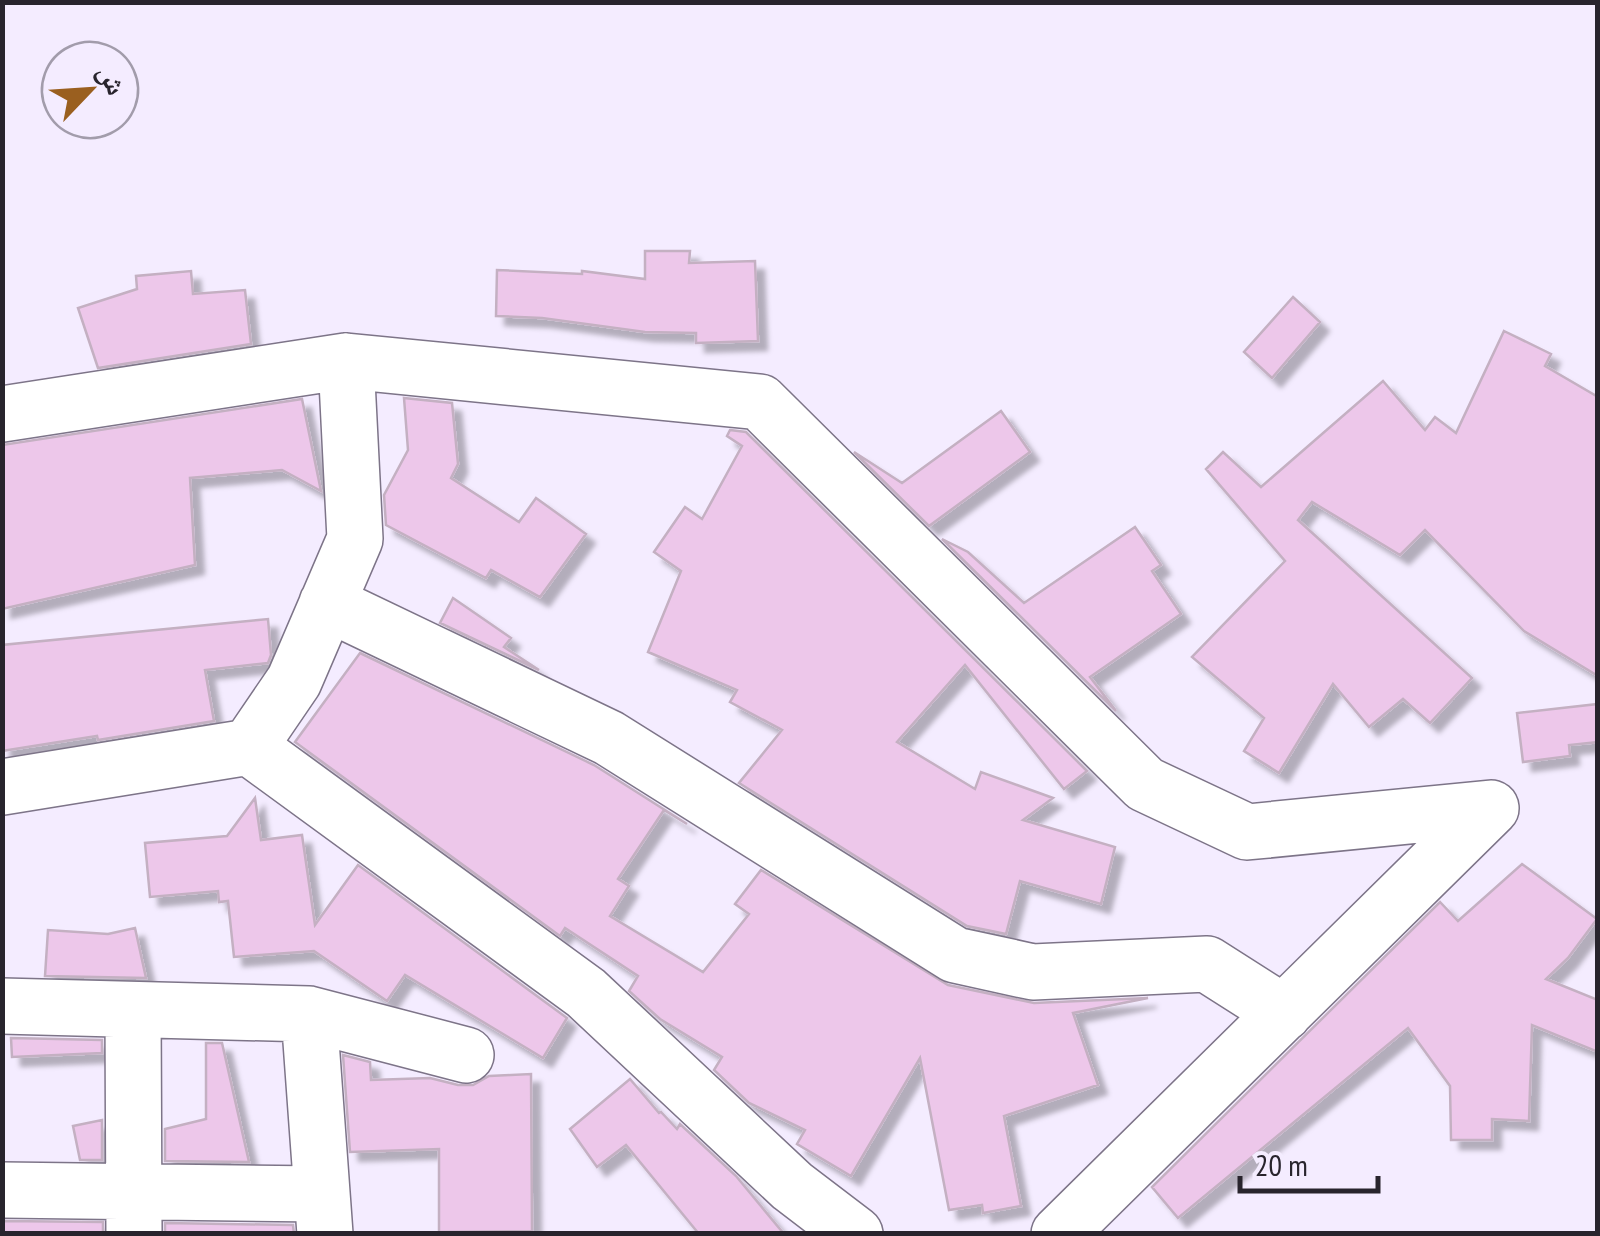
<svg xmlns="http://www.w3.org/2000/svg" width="1600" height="1236" font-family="'PT Sans Narrow','Noto Naskh Arabic',sans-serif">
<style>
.building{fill:#edc7ea;stroke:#c4b0c2;stroke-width:2.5;filter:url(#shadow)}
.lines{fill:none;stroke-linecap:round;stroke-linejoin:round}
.minor-casing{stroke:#7d7488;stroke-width:58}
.minor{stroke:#fff;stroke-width:55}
</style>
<defs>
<filter id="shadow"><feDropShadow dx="9" dy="9" stdDeviation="2.5" flood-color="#0004"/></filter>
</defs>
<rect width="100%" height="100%" fill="#f4ecff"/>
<path class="building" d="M645,251H690L689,263L755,261L758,341L696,343V333L645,332L542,318L496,316L497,270L582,274V271L645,279Z
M191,271L193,294L245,290L251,344L98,368L78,308L137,289L136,276Z
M1293,297L1320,322L1272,378L1244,352Z
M1504,331L1551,354L1545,366L1598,397V676L1524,631L1425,530L1400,555L1312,502L1298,520L1472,678L1430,723L1403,699L1369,727L1333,684L1279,773L1244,751L1264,718L1192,657L1285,561L1206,469L1223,452L1261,487L1383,381L1425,430L1435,417L1456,433Z
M404,398L452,403L458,464L451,478L519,522L536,498L586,534L540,597L491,570L486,578L386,525L384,495L408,450Z
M302,399L321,491L282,470L190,478L195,565L2,609V445Z
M1001,411L1030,452L929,526L854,452L902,483Z
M730,430L746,432L1087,771L1064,789L965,665L897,742L975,789L981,772L1053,798L1023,820L1115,847L1101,904L1020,881L1006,934L967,926L739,783L782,730L730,702L737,690L648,652L681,571L654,552L685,507L702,519L742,446L727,436Z
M1135,527L1161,565L1152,571L1181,614L1090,677L1116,711L942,539L968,552L1024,603Z
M453,598L511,638L504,647L539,670L440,623Z
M268,619L271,655L268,663L205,670L214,721L98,740L97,736L2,751V645Z
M360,653L594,765L687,824L664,810L618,879L629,886L610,916L703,972L749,914L735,904L761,870L948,985L1034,1003L1148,998L1073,1013L1098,1085L1004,1116L1021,1206L983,1213L982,1205L949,1210L920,1058L851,1176L797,1144L805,1130L749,1103L714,1070L722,1057L660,1019L629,991L638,976L565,928L560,936L295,742Z
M1598,704V742L1569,745L1570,756L1523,762L1517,713Z
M255,798L261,840L302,835L315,925L358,865L567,1018L543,1058L405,975L387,1001L314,951L234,957L228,901L219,902L218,891L150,897L145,843L227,836Z
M1522,864L1597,919L1568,958L1546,979L1598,1000V1052L1532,1025L1529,1121L1492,1119V1140H1451L1450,1086L1408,1028L1178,1218L1152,1187L1440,902L1458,921Z
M135,928L146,978L45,976L48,930L108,934Z
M11,1038L102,1040V1053L12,1057Z
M206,1043H222L249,1162L165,1161V1129L206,1119Z
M343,1055L370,1062L371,1080L430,1078L458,1085H473L489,1076L531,1074L532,1231L439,1232V1149L350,1152Z
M630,1079L659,1113L661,1112L677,1129L680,1124L736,1176L784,1234H699L626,1145L597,1167L570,1129Z
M102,1120V1160H80L73,1126Z
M2,1221L103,1222V1234H2Z
M165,1223L293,1225L294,1234H165Z"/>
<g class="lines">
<defs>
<path id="minor" d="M2,414L346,361
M327,603L609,738L955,955L1033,972L1207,964L1284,1013
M249,747L294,681L355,539L346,361L760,402L1145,784L1247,832L1491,808L1059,1234
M2,787L249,747L586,993L792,1186L855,1234
M2,1006L309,1014L466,1055
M133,1010L134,1234
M309,1014L325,1234
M2,1190L322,1194"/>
</defs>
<use href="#minor" class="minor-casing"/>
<use href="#minor" class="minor"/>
</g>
<rect width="1600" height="1236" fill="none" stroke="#28242d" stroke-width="10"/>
<g transform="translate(90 90) rotate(65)"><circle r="48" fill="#f4ecff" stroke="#a29cab" stroke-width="2.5"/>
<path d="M0-8L18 38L0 25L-18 38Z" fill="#9a5f1f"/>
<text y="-15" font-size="28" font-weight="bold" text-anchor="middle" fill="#28242d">ش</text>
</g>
<path d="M1240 1176v15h138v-15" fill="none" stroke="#28242d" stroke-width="5"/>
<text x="1255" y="1176" font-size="30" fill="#28242d" stroke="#f4ecff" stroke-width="8" paint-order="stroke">20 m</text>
</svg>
